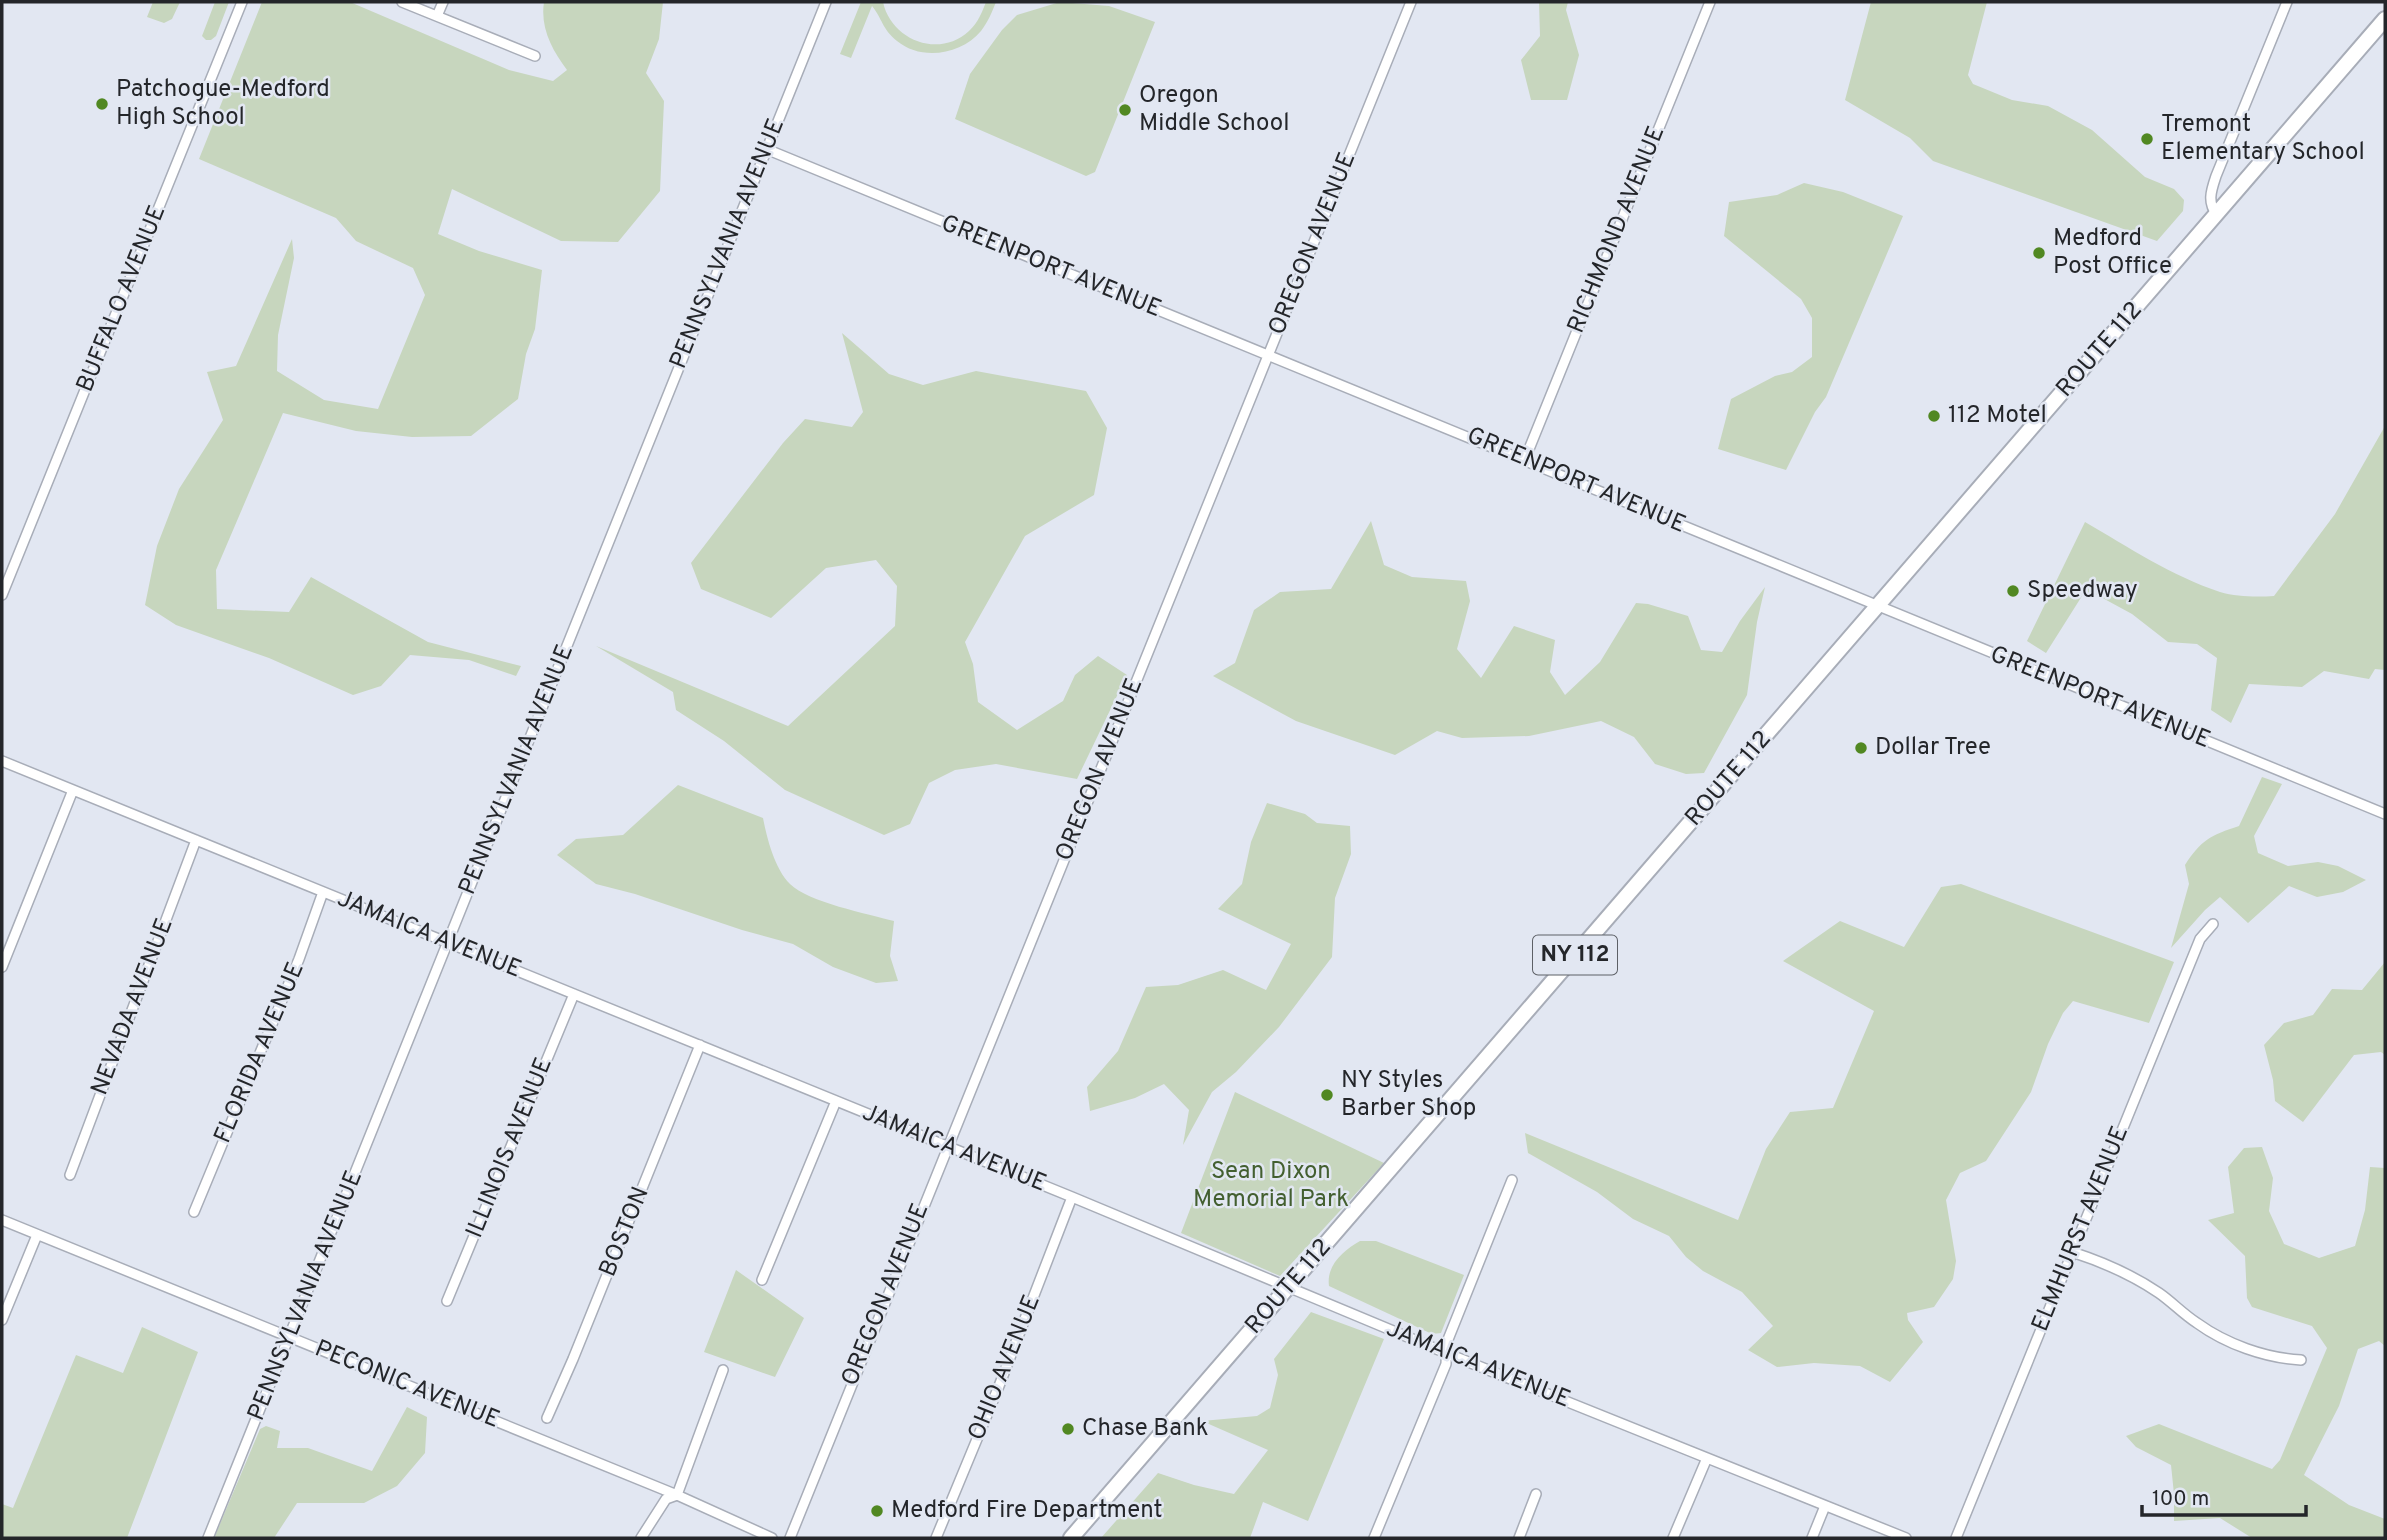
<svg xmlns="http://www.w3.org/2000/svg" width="2387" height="1540" font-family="Overpass,sans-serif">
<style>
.green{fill:#c7d6be}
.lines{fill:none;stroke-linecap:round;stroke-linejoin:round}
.street-casing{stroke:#a8adb8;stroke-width:12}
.primary-casing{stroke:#a8adb8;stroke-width:18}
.street{stroke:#fff;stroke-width:9}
.primary{stroke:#fff;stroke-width:14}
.poi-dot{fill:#518822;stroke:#e2e7f2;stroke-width:2.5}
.labels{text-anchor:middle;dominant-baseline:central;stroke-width:5;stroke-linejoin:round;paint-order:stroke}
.shield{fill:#e2e7f2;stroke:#5d6066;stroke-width:2}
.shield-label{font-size:23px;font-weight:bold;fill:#24262a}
.poi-label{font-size:24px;fill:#24262a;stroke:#e2e7f2;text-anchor:start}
.street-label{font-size:24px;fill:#24262a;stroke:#e2e7f2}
.park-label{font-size:24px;fill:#435f30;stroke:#e2e7f2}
</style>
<rect width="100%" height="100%" fill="#e2e7f2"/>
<path class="green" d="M153,2H180L172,19L164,23L147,17Z
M215,2H229L216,36L211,40H206L202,36Z
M262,2H350L509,70L553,81L567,70C552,50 540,28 544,2H663L659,39L646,73L664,101L660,191L618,242L561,241L452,189L438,234L479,251L542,270L535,329L526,354L518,399L471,436L412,437L356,431L283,413L216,570L217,609L289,612L311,577L428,642L521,666L516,676L469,660L410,655L381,686L353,695L269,658L176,625L145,605L157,546L179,489L223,420L207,372L236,366L292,239L294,258L278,335L277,371L324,400L378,409L425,295L413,268L356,241L336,218L199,159Z
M861,2H883C891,40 939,59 969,31C978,23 982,12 986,2H996C992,12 988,22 981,31C961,55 921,61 897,41C882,29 882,18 872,6L851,58L840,54Z
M1060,2L1109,6L1155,22L1095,172L1086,176L955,119L970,74L1002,30L1017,15Z
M1539,2H1568L1566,10L1579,55L1567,100H1531L1521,60L1540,36Z
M1871,2H1987L1968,75L1973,84L2012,100L2048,106L2092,130L2145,177L2174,189L2184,200L2183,211L2157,241L1933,161L1910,138L1845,100Z
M1804,183L1843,192L1903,216L1826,397L1815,412L1786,470L1718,449L1731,399L1775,376L1792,372L1812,357V318L1801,299L1724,236L1729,202L1777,195Z
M842,333L889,374L923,385L976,371L1086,391L1107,428L1094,495L1025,536L965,642L973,664L978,702L1017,730L1063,701L1075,675L1098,656L1127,675L1077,779L996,764L955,770L929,783L910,824L884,835L785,790L724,741L676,710L673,692L596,646L788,726L895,626L897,586L876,560L826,568L771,618L701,589L691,563L783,443L805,419L852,427L863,412Z
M2385,426V670L2375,669L2369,679L2324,671L2302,687L2249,684L2231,723L2211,710L2217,658L2197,644L2168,642L2132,614L2097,595L2082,596L2046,653L2027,641L2085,522C2128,547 2172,576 2220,592C2237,597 2257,597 2274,596L2335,514Z
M1371,521L1384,565L1412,577L1466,581L1470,601L1457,649L1481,678L1514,626L1555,640L1550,672L1565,695L1600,662L1636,603L1648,604L1688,616L1701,650L1722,652L1740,621L1765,587L1757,622L1747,695L1704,773L1686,774L1655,764L1634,737L1601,721L1529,736L1462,738L1437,731L1395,755L1296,721L1213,676L1235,663L1254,610L1280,592L1331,589Z
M2262,777L2282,784L2254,836L2258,853L2288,866L2318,862L2338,866L2366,880L2343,892L2317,897L2289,886L2248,923L2220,897L2205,910L2171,948L2189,884L2185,865C2201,840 2211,835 2239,826Z
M678,785L763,818C767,839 775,869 790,884C808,902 868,914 894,921L890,956L898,981L876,983L833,967L793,944L742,930L635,894L596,884L557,855L576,839L623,835Z
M1267,803L1305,814L1317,823L1350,826L1351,854L1335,898L1332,957L1279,1027L1236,1072L1212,1092L1183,1145L1189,1110L1164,1084L1135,1098L1090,1111L1087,1087L1118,1051L1146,987L1178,985L1223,970L1266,990L1291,944L1218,909L1242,884L1251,842Z
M1961,884L2174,962L2149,1023L2073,1001L2063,1013L2048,1044L2031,1092L1986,1161L1960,1173L1946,1200L1956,1261L1953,1279L1934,1307L1907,1313L1908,1320L1923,1342L1890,1382L1860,1366L1814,1363L1777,1367L1748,1350L1773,1326L1742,1292L1703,1271L1686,1257L1669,1236L1633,1219L1597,1192L1528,1153L1525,1133L1738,1220L1766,1149L1790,1112L1833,1108L1874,1011L1783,961L1840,921L1904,947L1941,887Z
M2385,962V1055L2381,1052L2354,1055L2303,1122L2275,1101L2273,1080L2264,1045L2284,1023L2313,1015L2332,989L2362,990Z
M1235,1092L1384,1163L1280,1276L1181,1233Z
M2262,1147L2273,1178L2269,1211L2284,1244L2319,1258L2355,1246L2365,1210L2370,1167L2385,1168V1346L2379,1341L2358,1349L2339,1406L2304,1475L2349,1505L2385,1519V1538H2252L2220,1518L2174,1521V1494L2171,1465L2136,1447L2126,1436L2159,1424L2272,1469L2280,1460L2327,1348L2312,1326L2252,1307L2247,1298L2245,1256L2208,1220L2234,1213L2228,1167L2244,1148Z
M1360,1241H1376L1464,1275L1441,1333L1432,1334L1329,1286C1326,1265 1344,1250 1360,1241Z
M736,1270L804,1318L775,1377L704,1352Z
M1311,1312L1384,1339L1308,1521L1263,1502L1250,1538H1101L1158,1473L1194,1485L1234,1494L1268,1450L1202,1421L1257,1416L1270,1408L1278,1375L1274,1359Z
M142,1327L198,1352L127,1538H2V1504L13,1508L76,1355L123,1373Z
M407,1407L427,1417L425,1453L397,1486L364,1503H297L274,1538H214L260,1429L266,1426L280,1431L277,1448H308L372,1471Z"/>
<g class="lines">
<defs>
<path id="street" d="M402,2L535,56
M437,16L443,2
M766,149L2385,814
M2217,215C2207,202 2211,191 2216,176L2287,2
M1525,459L1710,2
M2,595L242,2
M2,761L1072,1197L1446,1353L1906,1538
M2,967L73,790
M70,1175L196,840
M194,1212L299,959L323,892
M2,1220L677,1495L772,1538
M2072,1252C2103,1262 2131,1274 2159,1293C2172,1302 2183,1314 2197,1323C2226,1344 2265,1358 2301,1360
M762,1280L836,1101
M447,1301L574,994
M2,1320L37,1235
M547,1418L573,1359L700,1045
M208,1538L826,2
M641,1538L666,1499L677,1495L723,1370
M790,1538L1411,2
M936,1538L999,1386L1072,1197
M1374,1538L1446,1364L1447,1342L1512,1180
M1519,1538L1536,1494
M1673,1538L1707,1458
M1812,1538L1825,1506
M1956,1538L2200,939L2213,924"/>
<path id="primary" d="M1071,1538L2385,19"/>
</defs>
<use href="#street" class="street-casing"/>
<use href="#primary" class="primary-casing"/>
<use href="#street" class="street"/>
<use href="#primary" class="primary"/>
</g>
<g class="poi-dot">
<circle cx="102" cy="104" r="7"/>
<circle cx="1125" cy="110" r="7"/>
<circle cx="2147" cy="139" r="7"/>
<circle cx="2039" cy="253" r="7"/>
<circle cx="1934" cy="416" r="7"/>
<circle cx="2013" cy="591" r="7"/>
<circle cx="1861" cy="748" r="7"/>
<circle cx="1327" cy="1095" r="7"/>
<circle cx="1068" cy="1429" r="7"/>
<circle cx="877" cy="1511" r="7"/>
</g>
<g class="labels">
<rect class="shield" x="1533" y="935.5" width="84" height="39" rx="5"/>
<g class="shield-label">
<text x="1575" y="955">NY 112</text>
</g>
<g class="poi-label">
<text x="116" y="90">Patchogue-Medford<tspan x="116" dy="28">High School</tspan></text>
<text x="1139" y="96">Oregon<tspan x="1139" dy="28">Middle School</tspan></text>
<text x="2161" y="125">Tremont<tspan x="2161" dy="28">Elementary School</tspan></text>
<text x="2053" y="239">Medford<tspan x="2053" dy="28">Post Office</tspan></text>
<text x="1948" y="416">112 Motel</text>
<text x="2027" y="591">Speedway</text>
<text x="1875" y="748">Dollar Tree</text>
<text x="1341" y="1081">NY Styles<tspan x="1341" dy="28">Barber Shop</tspan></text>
<text x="1082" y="1429">Chase Bank</text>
<text x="891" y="1511">Medford Fire Department</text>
</g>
<g class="street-label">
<text transform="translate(1617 230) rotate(-68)">RICHMOND AVENUE</text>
<text transform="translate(728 244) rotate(-68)">PENNSYLVANIA AVENUE</text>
<text transform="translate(1313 244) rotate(-68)">OREGON AVENUE</text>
<text transform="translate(1051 267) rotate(22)">GREENPORT AVENUE</text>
<text transform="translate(122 299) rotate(-68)">BUFFALO AVENUE</text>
<text transform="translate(2100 350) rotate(-49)">ROUTE 112</text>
<text transform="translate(1576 481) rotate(23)">GREENPORT AVENUE</text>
<text transform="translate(2100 698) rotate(22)">GREENPORT AVENUE</text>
<text transform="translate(517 770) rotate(-68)">PENNSYLVANIA AVENUE</text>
<text transform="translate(1100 770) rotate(-68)">OREGON AVENUE</text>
<text transform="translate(1729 779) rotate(-49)">ROUTE 112</text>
<text transform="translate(429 935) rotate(22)">JAMAICA AVENUE</text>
<text transform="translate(133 1007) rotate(-69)">NEVADA AVENUE</text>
<text transform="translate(260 1053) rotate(-67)">FLORIDA AVENUE</text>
<text transform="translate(510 1148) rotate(-68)">ILLINOIS AVENUE</text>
<text transform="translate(954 1149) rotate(22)">JAMAICA AVENUE</text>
<text transform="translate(2081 1229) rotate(-68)">ELMHURST AVENUE</text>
<text transform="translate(625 1232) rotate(-68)">BOSTON</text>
<text transform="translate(1289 1287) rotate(-49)">ROUTE 112</text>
<text transform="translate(886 1295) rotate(-68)">OREGON AVENUE</text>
<text transform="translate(306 1296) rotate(-68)">PENNSYLVANIA AVENUE</text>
<text transform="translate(1478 1365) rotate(22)">JAMAICA AVENUE</text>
<text transform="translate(1005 1368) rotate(-68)">OHIO AVENUE</text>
<text transform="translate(407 1385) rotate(22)">PECONIC AVENUE</text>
</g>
<g class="park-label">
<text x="1271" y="1172">Sean Dixon<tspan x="1271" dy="28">Memorial Park</tspan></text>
</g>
</g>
<rect width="2387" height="1540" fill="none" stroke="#24262a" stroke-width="7"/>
<path d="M2142 1505v10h164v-10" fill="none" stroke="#24262a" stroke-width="3.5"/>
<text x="2152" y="1505" font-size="21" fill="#24262a" stroke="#e2e7f2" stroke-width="5" paint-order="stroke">100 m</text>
</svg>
